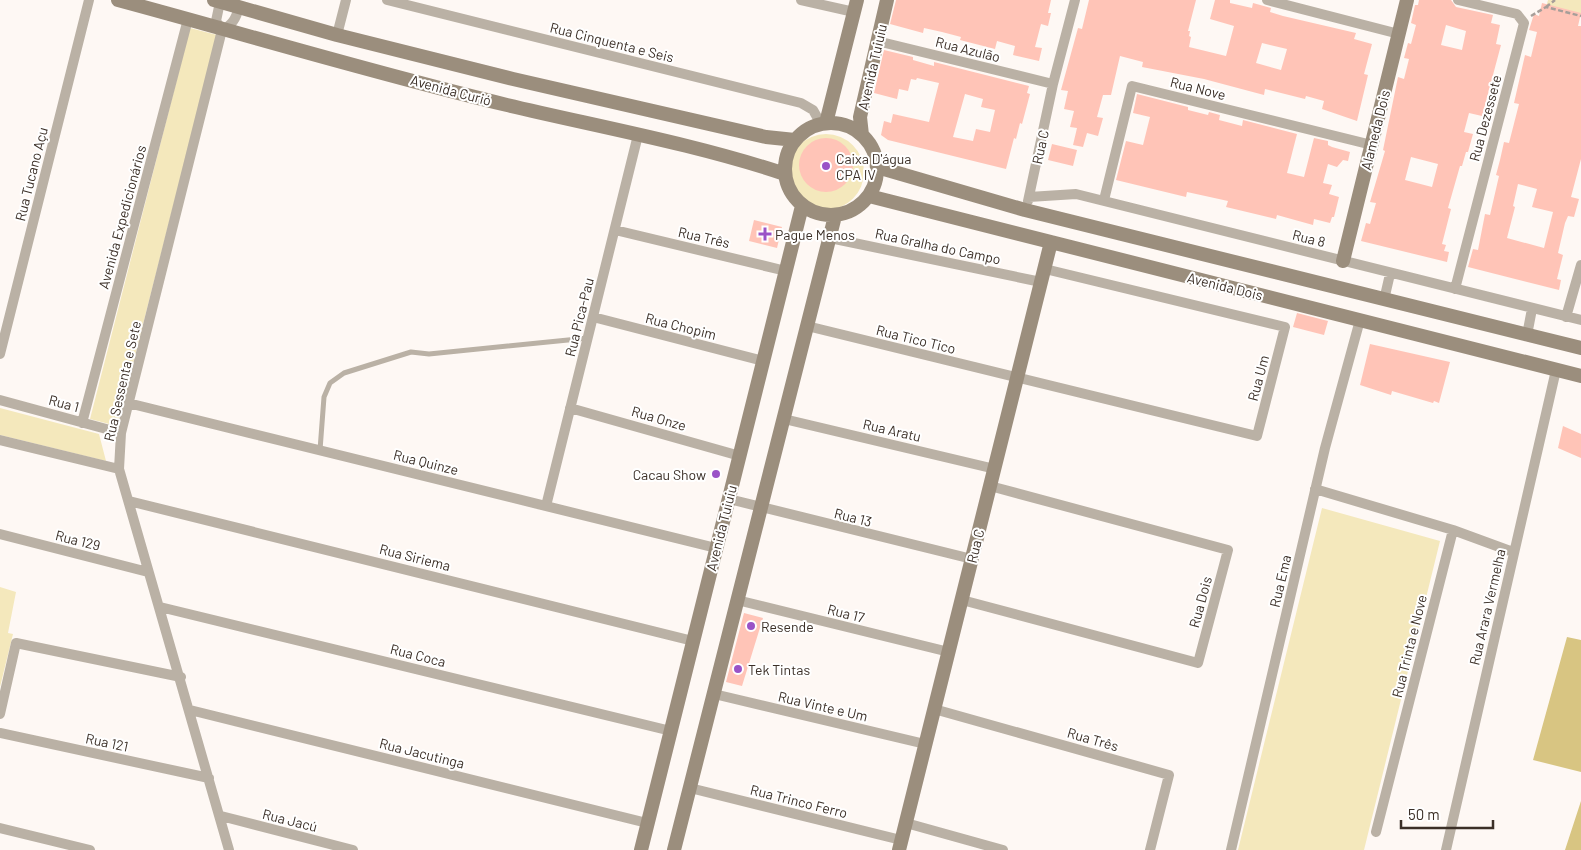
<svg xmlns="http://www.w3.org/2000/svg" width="1581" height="850" font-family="Barlow,sans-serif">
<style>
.green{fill:#f4e8bc}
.forest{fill:#d8c582}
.building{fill:#ffc4b7;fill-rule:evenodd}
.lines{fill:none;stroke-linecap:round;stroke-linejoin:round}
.path{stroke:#a79e99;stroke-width:2.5;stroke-dasharray:5 2.5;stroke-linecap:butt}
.lane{stroke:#bab1a5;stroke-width:5}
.street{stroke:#bab1a5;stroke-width:10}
.secondary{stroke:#9b8e7d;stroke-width:14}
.poi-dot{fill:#9a53c7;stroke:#fff;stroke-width:2}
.labels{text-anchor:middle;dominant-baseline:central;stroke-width:4;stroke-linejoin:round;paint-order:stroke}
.street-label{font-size:14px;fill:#3b2f27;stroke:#fff}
.poi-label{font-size:14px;fill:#3b2f27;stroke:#fff;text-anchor:start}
</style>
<rect width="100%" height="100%" fill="#fef8f4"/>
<path class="green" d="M1548,0H1581V16L1546,7Z
M190,28L217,35L117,426L90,419Z
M788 172a38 38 0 1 1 76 0a38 38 0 1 1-76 0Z
M0,408L99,434L106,461L0,435Z
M1322,508L1440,541L1364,850H1238Z
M0,587L16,592L8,633L13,634L0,687Z"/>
<path class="forest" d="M1567,637L1581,640V772L1533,760Z
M1581,801V850H1565Z"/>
<path class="building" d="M896,0H1051L1048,13H1051L1048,26L1041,24L1035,47L1042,48L1039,61L1013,55L1015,46L997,41L995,49L960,40L961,37L942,32L924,28L923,33L890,24Z
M1089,0H1196L1188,31H1190L1189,36L1191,37L1189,47L1226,56L1234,26L1210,19L1215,0H1230V3L1252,8L1253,3L1271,8L1270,12L1283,16L1356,33L1354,39L1372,44L1364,74L1368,75L1357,121L1322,109L1324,101L1306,96L1305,99L1265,89L1264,95L1204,79L1142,67L1143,62L1120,56L1111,95H1103L1097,117L1103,118L1098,136L1087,133L1083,147L1073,145L1077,128L1070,127L1074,111L1064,109L1068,91L1061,90L1078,28L1082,29ZM1262,43L1287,49L1281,70L1256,63Z
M1419,0H1451L1456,7L1493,15L1491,23L1500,25L1496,44L1501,45L1482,116L1469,113L1464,132L1473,134L1468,152H1466L1462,166H1460L1448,208L1451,209L1442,244L1446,245L1444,251L1449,252L1447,262L1361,241L1366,223L1370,224L1376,203L1370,202L1385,151L1383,150L1398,77L1404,79L1409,59L1404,58L1408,43L1411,44L1416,25L1411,23L1415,5H1418ZM1446,25L1466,31L1462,50L1441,45ZM1411,157L1438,164L1432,187L1405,180Z
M1542,3L1581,13L1578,26H1581V159L1571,197L1579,199L1574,217L1568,216L1565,223L1558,253L1563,255L1557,279L1561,280L1559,290L1468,267L1473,249L1478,250L1485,214L1490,215L1499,176L1496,175L1500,160L1504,142L1509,143L1519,104L1514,103L1525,55L1531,57L1537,32L1529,30L1534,14L1539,16ZM1518,184L1537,189L1532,207L1553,212L1544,248L1507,238L1515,207L1513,206Z
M884,50L913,57V60L934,66V62L1029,86L1027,93L1030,94L1022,124L1020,123L1016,139L1014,138L1006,169L888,140L881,135L884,121L891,123L893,114L929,122L939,83L917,78L916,80L911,79L908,91L899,89L897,99L874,93ZM965,94L983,99L981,107L995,110L990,132L976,129L973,141L953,137Z
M1137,94L1188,107V110L1208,115L1209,112L1220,115L1219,120L1242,126L1243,120L1297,134L1287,173L1304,177L1314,138L1328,141V145L1332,147L1350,152L1348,161L1343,160L1337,167L1328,164L1323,183L1332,185L1329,194L1339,197L1334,217H1332L1330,223L1314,219L1313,225L1277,215L1276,219L1226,207L1228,201L1187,192L1186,197L1116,180L1126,141L1143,145L1150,117L1133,113Z
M799 165a27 27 0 1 1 54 0a27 27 0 1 1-54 0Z
M1052,144L1077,150L1073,166L1048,160Z
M754,220L782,227L777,248L749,241Z
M1297,313L1328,321L1324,335L1293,327Z
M1370,344L1450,362L1439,403L1434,401L1433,403L1392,391L1391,395L1360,385Z
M1563,426L1581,434V458L1558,448Z
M744,613L763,618L742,686L726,682Z"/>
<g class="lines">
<path class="path" d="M1546,7L1555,0
M1531,16L1546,7L1581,16"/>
<path class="lane" d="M320,450L324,397L330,383L344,373L411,352L429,354L588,338"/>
<path class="street" d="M387,0L801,103L813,110L821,124
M801,0L854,12
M1267,0L1399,34
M220,2L216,21L222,30L121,433L119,469L229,850
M222,30C232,25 236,19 239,7
M337,35L346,0
M877,41L1053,84
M1029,197L1076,194L1581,320
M1104,200L1132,86L1372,145
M1028,201L1053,84L1075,0
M615,230L786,271
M830,238L1041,282
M1455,289L1524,23L1517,14L1458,0
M1384,300L1390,274
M593,317L763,361
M1566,317L1581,265
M807,326L1257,436L1285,327L1045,269
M1527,335L1532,309
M0,354L89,0
M0,400L121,433
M128,403L716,548
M570,408L740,456
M784,419L995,469
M82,423L188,19
M0,440L119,469
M1315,489L1453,530L1513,552
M729,499L972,559
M129,501L693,641
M546,506L638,135
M0,534L148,572
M737,600L949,652
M962,600L1198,663L1228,550L990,486
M160,607L671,731
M714,694L925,744
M934,709L1169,775L1150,850
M190,710L647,823
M0,714L16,643L181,677
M0,733L209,778
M690,788L901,840
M221,816L353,850
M906,823L1003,850
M0,828L90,850
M1376,832L1453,530
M1231,850L1325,448L1360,320
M1446,850L1556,370"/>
<path class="secondary" d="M118,0C248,35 377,74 507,105C600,127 695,144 785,174
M214,0L337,35L513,79L766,137L795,140
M826,123L857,0
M785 169a46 46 0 1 1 92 0a46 46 0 1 1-92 0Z
M862,135L860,117L887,0
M877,167L1025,210L1581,348
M869,196L1581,376
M1343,261L1407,0
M641,850L802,206
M674,850L835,216
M899,850L1051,242"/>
</g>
<g class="poi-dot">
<circle cx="826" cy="166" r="5"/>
<path d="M762.5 226.5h5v5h5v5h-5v5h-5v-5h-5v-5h5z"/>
<circle cx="716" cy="474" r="5"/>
<circle cx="751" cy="626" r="5"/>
<circle cx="738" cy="669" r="5"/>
</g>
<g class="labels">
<g class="street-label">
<text transform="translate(612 42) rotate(14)">Rua Cinquenta e Seis</text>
<text transform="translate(968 49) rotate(14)">Rua Azulão</text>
<text transform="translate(872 67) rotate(-77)">Avenida Tuiuiu</text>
<text transform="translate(1198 88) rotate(14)">Rua Nove</text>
<text transform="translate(451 90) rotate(15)">Avenida Curió</text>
<text transform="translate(1485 118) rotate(-75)">Rua Dezessete</text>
<text transform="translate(1375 130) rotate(-76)">Alameda Dois</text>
<text transform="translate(1040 147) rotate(-78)">Rua C</text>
<text transform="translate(31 174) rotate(-76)">Rua Tucano Açu</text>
<text transform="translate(122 217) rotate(-75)">Avenida Expedicionários</text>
<text transform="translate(704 237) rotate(13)">Rua Três</text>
<text transform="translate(1309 238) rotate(14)">Rua 8</text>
<text transform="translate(938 246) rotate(12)">Rua Gralha do Campo</text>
<text transform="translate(1225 286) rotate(14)">Avenida Dois</text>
<text transform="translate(579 317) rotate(-76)">Rua Pica-Pau</text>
<text transform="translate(681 326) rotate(14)">Rua Chopim</text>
<text transform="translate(916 339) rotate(14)">Rua Tico Tico</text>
<text transform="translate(1258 378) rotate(-75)">Rua Um</text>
<text transform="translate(122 381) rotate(-77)">Rua Sessenta e Sete</text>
<text transform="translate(64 403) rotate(15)">Rua 1</text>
<text transform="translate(659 418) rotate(16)">Rua Onze</text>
<text transform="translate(892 430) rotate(13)">Rua Aratu</text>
<text transform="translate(426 462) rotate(14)">Rua Quinze</text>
<text transform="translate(853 517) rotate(14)">Rua 13</text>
<text transform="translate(721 528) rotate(-76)">Avenida Tuiuiu</text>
<text transform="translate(78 540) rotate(14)">Rua 129</text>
<text transform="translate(975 546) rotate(-76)">Rua C</text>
<text transform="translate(415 557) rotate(14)">Rua Siriema</text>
<text transform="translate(1280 581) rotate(-77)">Rua Ema</text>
<text transform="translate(1200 602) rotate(-75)">Rua Dois</text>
<text transform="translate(1487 607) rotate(-77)">Rua Arara Vermelha</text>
<text transform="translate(846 613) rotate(14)">Rua 17</text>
<text transform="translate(1409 646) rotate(-76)">Rua Trinta e Nove</text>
<text transform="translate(418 655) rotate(14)">Rua Coca</text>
<text transform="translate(823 706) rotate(13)">Rua Vinte e Um</text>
<text transform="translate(1093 739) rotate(16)">Rua Três</text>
<text transform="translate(107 742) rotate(12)">Rua 121</text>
<text transform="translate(422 753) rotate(14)">Rua Jacutinga</text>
<text transform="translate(799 801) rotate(14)">Rua Trinco Ferro</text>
<text transform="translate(290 820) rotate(14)">Rua Jacú</text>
</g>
<g class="poi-label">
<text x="836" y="158">Caixa D'água<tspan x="836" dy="16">CPA IV</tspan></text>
<text x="775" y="234">Pague Menos</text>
<text x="706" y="474" text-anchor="end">Cacau Show</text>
<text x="761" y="626">Resende</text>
<text x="748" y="669">Tek Tintas</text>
</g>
</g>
<path d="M1401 820v8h92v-8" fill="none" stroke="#3b2f27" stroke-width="2.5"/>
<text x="1408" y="820" font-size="15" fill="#3b2f27" stroke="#ffffff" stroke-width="4" paint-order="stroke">50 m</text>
</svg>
